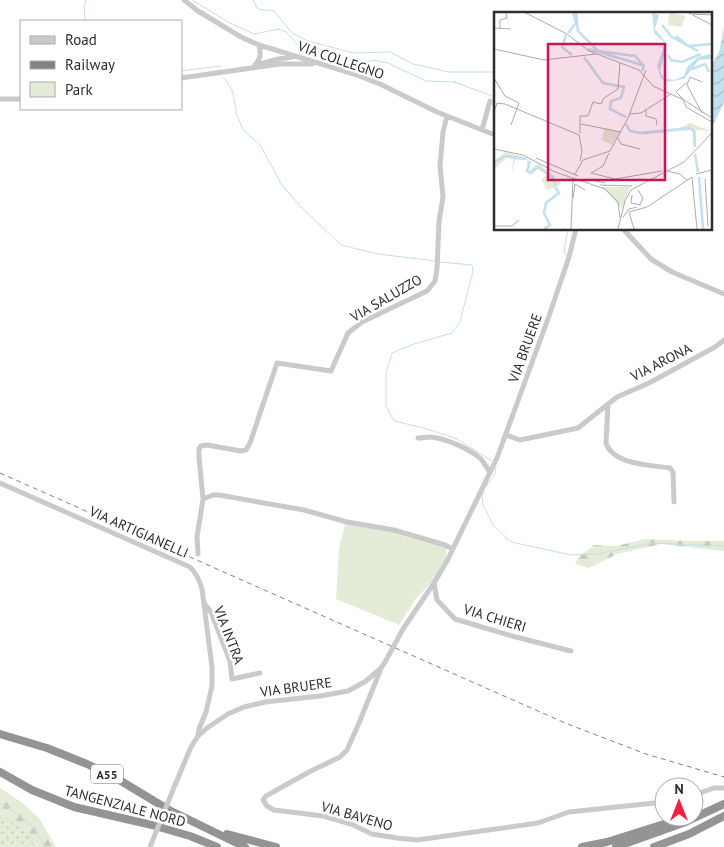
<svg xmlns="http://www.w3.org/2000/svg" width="724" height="847" font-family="'PT Sans',sans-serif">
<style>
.grass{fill:url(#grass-dots)}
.forest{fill:url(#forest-firs)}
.park{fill:#e4ecd8}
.water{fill:url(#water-waves)}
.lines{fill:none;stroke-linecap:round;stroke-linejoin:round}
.stream{stroke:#c2e0ee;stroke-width:1}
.minor{stroke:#cacaca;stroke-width:5}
.highway{stroke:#949494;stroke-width:8}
.rail{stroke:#828282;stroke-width:1;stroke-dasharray:5 4;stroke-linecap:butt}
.minor-bridge{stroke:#cacaca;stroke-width:5}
.labels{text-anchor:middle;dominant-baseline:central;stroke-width:5;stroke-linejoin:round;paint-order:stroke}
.shield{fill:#fff;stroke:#6c6c6c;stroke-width:1}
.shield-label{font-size:12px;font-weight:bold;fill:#2d2d2d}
.street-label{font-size:14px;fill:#2d2d2d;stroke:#fff}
.inset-river{fill:none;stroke:#c2e0ee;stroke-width:2.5}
.inset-road{fill:none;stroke:#ababab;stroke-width:1}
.view{fill:#c2185b;fill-opacity:0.15;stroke:#c2185b;stroke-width:2.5}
.inset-edge{fill:none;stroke:#2d2d2d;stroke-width:2.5}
</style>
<defs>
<pattern id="grass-dots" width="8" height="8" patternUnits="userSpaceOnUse" patternTransform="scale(1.25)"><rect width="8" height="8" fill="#e4ecd8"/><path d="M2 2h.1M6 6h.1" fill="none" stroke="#c4cbba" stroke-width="1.8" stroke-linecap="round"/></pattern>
<pattern id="forest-firs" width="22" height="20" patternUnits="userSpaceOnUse" patternTransform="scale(1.25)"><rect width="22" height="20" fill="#e4ecd8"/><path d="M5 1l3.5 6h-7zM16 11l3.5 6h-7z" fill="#c4cbba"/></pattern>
<pattern id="water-waves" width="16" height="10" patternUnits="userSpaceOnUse" patternTransform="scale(1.25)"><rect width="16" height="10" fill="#c2e0ee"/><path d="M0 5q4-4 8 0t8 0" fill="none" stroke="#a7c0cc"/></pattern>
</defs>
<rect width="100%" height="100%" fill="#fff"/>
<path class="grass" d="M0,813L54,847H0Z"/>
<path class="forest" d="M645,539L690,541H724V551L661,544L617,554L589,568L575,564L578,558L594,545L616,546Z
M0,788L24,804L39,818L56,847H36L24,830L0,813Z"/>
<path class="park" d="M345,524L395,532L447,548L445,567L415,600L399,625L336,599L339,549Z"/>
<path class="water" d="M724,27V101L723,105L710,131V68L719,52Z"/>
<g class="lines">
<path class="stream" d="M192,0L230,23L254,34L279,29L286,32L299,46L364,64L372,60L388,63L426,81L456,82H454L495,97
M253,0L258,9L274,11L292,33L308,41L353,53L390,52L413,64L449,72H495
M85,21L84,6L86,0
M181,71L221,66
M223,77L228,83L233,93L237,115L243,130L260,145L282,185L300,206L341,245L378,254L436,261
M566,256L564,251L568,229
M440,262L472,265L473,271L460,322L452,333L414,344L392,353L386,373V406L394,421L424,428L457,439L492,461
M485,488L495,474L496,467
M484,492L482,496L483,505L493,525L511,542L571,555L596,554L652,543L724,546
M0,804L6,806L30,824L46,847"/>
<path class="minor" d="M184,0L198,11L241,37L259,45L354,74L380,84L437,112L495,135
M260,64L278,59L293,57
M255,65C261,58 261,54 259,45
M181,78L280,64H312
M0,99H21
M482,130L490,101
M623,229L651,259L672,272L724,294
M608,404L606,443C613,465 651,465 670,468L673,472L674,502
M506,435L520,440L578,428L617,397L649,383L715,347L724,340
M418,438C422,438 426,437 430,437C445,438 470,449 481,459C484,463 487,468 490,472
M0,483L190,567C197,574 199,580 202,589L212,667V686L206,712L199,729L198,735
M203,499L213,495H219L304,510L347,522L394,530L445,545L453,549
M198,554L197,537L203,499L199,457V449L201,446L207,445L241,451L246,450L250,443L277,363L331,371L348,333L362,322L427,291L435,281L437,269L439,222L443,197L440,166L443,132L447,116
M434,583L437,600L455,619L512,636L571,651
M204,603L211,612L230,661L232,679L260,673
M380,671L359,723L347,750L340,757L309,772L266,796L263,800L267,806L274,810L323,816L351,824L372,834L397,838L417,840L538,823L569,812L664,802
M175,785L191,747L198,736L207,728L228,714L244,707L265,702L320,696L348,691L366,681L381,668L385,662L403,629L434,583L447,561L497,458L549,316L569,257L576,229
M694,795L714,788H724"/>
<path class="highway" d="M0,734L47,748L87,764L116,778L169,810L245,847
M0,772L32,790L74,807L152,825L190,836L217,847
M227,834L276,847
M582,847L607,842L664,824
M616,847L683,823L724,804
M654,847L689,834L724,816"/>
<path class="rail" d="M0,473L565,723L646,754L724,777"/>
<path class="minor-bridge" d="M150,847L175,785"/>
</g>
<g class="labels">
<rect class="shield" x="91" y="764.5" width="32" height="19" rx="4"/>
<g class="shield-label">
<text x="107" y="774">A55</text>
</g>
<g class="street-label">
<text transform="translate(341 60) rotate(19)">VIA COLLEGNO</text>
<text transform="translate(386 298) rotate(-30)">VIA SALUZZO</text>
<text transform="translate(525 348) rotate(-70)">VIA BRUERE</text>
<text transform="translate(661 362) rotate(-27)">VIA ARONA</text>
<text transform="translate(139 532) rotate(24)">VIA ARTIGIANELLI</text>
<text transform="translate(495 618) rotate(17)">VIA CHIERI</text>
<text transform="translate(229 635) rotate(69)">VIA INTRA</text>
<text transform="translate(296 687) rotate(-8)">VIA BRUERE</text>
<text transform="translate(125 806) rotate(15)">TANGENZIALE NORD</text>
<text transform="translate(357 816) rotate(16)">VIA BAVENO</text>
</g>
</g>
<g transform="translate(494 12)">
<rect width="218" height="218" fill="#fff"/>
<path d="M53,162L66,170L67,172L54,178L47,168ZM108,175H136L128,197Z" fill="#e4ecd8"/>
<path d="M196,111L217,119L202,118V134L194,141L200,135L198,118L147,123L158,119H180ZM11,140L27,144L38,150L34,159L44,152L60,164L63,173L58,166L43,157L33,161V148H21L18,162L19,147L12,146L0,158V149Z" fill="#e4ecd8"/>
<path d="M175,0L192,4L187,15L174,13Z" fill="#e4ecd8"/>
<path d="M110,116L126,120L118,133L108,128Z" fill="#e4ecd8"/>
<path d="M158,0L165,3L161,17L173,32L166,59L170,66L180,68L190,64L193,55L204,45L216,42L217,47L205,48L190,67L173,70L167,66L163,54L171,31L160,21Z" fill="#c2e0ee"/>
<path class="inset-river" d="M82,0L84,20M168,13L178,25L204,39M85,20L104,39L141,44L150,54M74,21L82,11L79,0M72,23L68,35L78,43M182,24L194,34L218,32M94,37L142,51L150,54L148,59M174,43L177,48L188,50L207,42M90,45L109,71L130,75L127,86L117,89L116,97L132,105M198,57L211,52L215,60M132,112L136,119L146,121L196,116L200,119L201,135M201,142L204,160M36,149L33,159L37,161L44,155L59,165L62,174M0,150L12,144L32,147M205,165L209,217M50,217L56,213L50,201L52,191L65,181L61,175"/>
<path class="inset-road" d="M30,0L73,22L95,39L145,58L159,74L190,88L218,106M193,0L218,13M199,2L218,3M0,16L17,17M6,16V8L13,6L12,0M0,37L50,48L102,42M0,66L11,84L25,91L17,113M193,70L182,80L189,87L192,95L218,110M208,70L196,65L193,73L208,101M1,97L3,91L11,92L85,123L88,139L86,149M152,97V104L162,107L163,113M135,102L147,101L177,82M87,112L127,120M86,121V104H94L99,90L107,92L110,86L124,77L126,51M124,126L127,132L146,137M0,137L29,143L61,160L111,177L124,190L126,206M42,146L84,164M173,159L186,162L193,168M97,161L121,167L168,159M97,161L109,154L115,141M81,162L89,148L116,139L134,106L152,58M202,162L218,158M93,167L111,171M211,167L214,214M106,173L138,174M138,183L137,191L146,193L149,186L144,178M79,186L81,172L91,178M129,205L135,197L143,195M0,214H18L25,208M77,217L79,167M124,217L131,189L137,178L190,150L218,121M140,217L135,200L153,195L198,165L203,217"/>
<path class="view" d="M54,32H171V168H54Z"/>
<rect width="218" height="218" class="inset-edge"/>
</g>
<rect x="20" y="20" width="162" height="90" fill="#ffffff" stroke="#ababab"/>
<rect x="30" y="36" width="25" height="8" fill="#cacaca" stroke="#ababab"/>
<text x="65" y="45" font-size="15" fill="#2d2d2d">Road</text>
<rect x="30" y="61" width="25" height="8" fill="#828282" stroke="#ababab"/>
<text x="65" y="70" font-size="15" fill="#2d2d2d">Railway</text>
<rect x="30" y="82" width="25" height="15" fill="#e4ecd8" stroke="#ababab"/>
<text x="65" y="95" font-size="15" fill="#2d2d2d">Park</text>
<g transform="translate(679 802)"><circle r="24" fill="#ffffff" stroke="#ababab"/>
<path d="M0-4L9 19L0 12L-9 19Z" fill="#f41e3e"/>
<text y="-8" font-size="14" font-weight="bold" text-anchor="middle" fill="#2d2d2d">N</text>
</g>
</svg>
